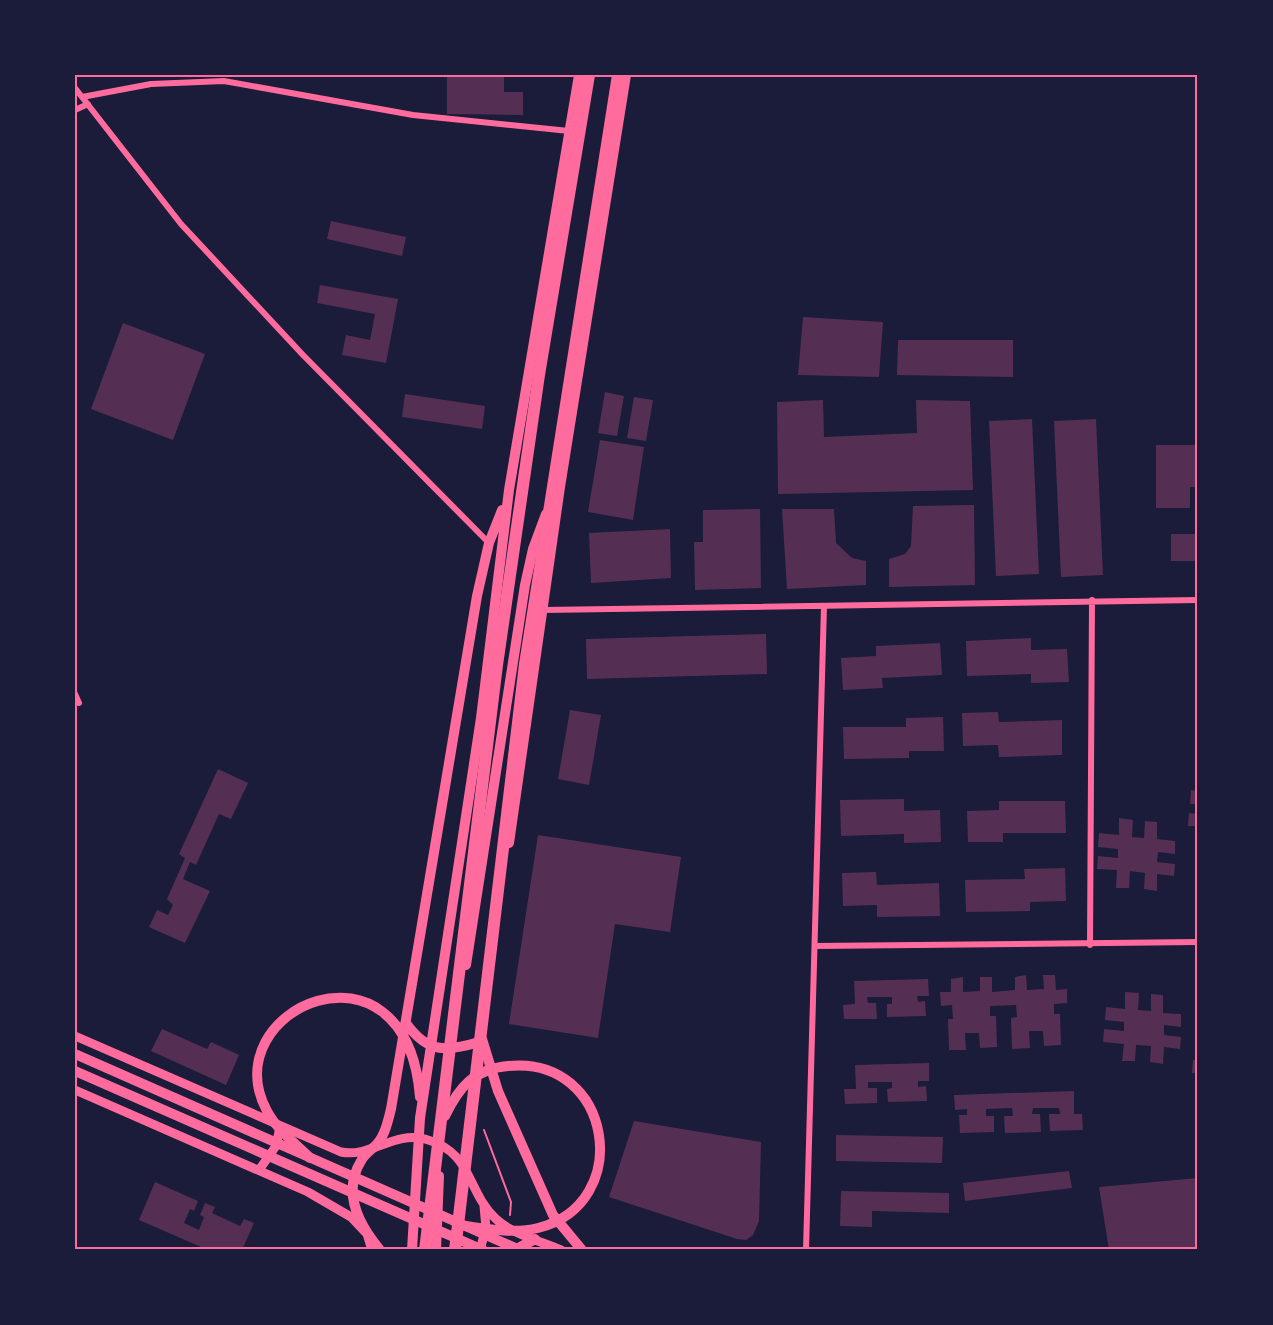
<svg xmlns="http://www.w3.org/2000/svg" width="1273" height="1325" font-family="'Zilla Slab',serif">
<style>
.building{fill:#542f53}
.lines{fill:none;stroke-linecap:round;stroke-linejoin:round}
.path{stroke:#ff6b9d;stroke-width:2}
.minor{stroke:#ff6b9d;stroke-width:6}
.secondary{stroke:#ff6b9d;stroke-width:9}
.primary{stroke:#ff6b9d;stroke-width:10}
.trunk{stroke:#ff6b9d;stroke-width:10}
.motorway{stroke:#ff6b9d;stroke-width:12}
.neatline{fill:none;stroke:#ff6b9d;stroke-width:2}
</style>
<rect width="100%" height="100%" fill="#1b1b3a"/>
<path class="building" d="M447,75H504V92H523V115L447,114Z
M331,221L406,237L402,256L327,239Z
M320,285L398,299L386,363L342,355L346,335L370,340L375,314L317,303Z
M803,317L883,322L879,377L798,375Z
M123,323L205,354L173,440L91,409Z
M898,340H1013V377L897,375Z
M605,392L624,396L617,436L598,433Z
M405,394L485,406L482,429L402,417Z
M634,397L653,400L646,441L627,438Z
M823,400L824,437L917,433L916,400L970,401L973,490L778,494L777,402Z
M1032,419L1039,574L996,576L989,421Z
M1096,419L1103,575L1061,577L1054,421Z
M600,440L644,447L633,520L588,512Z
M1156,445H1198V487H1190V508H1156Z
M974,505L975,585L889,587V559L905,554L911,546L913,506Z
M760,509L761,588L695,590L694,542H703V510Z
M782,509H834L836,543L852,558L866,561V585L787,589Z
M670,529L671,578L591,583L589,533Z
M1171,534H1198V561H1171Z
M766,634L767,674L587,679L586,639Z
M1031,638V650L1067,649L1069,682L1031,683V674L967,676L966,641Z
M940,643L942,675L882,678L883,688L843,690L841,658L876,656V646Z
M570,710L601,715L589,785L558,779Z
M998,712L999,722L1062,720V755L999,757L998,745L963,746L962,713Z
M943,717L944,751H909V758L844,759L843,727H906V718Z
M218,769L248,783L231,819L219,814L196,865L190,862L183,879L210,891L185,943L149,927L157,910L168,915L173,905L167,899L185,858L179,854Z
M1191,790L1198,791V804H1190Z
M904,799V811L940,810L941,842L904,843V834L841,836L840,800Z
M999,801H1065L1066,833H1003V842H968L967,811L999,810Z
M1189,813L1198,814V826H1188Z
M1119,818L1133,820L1132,837L1144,838L1145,821L1157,822V839L1175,841V854L1158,852L1157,862L1175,864L1174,876L1157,874V891L1144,889L1145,873L1130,871L1129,888H1116L1117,870L1097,869L1098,856L1118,858V849L1098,847L1099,833L1119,835Z
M538,835L681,857L670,932L615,924L598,1038L509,1024Z
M1065,868L1066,901L1030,902V911L966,912L965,880L1025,879L1024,869Z
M876,872L877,885L939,883L940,916L877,917V905L843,906L842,873Z
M1026,975L1027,990L1044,989L1043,975H1055L1056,990L1067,989V1003L1054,1004V1014H1060L1061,1045L1044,1046L1043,1031H1029L1030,1048L1012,1049L1011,1018L1017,1017L1016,1005L990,1006V1016H996L997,1047L980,1048L979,1033H965L966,1050H949L948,1019H953L952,1005L941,1006L940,992H951V979L963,977V992L980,991V977H992V992L1003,991L1015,990V977Z
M928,979L929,996H917L918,1002L925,1001L926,1016L887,1017V1004H892V997H867L868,1003H876L877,1019H844L843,1005L855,1004L854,981Z
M1125,992L1139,993L1138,1010L1151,1011V994L1163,995V1013L1181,1014V1027L1164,1025V1035L1181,1037L1180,1049L1164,1047L1163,1064L1150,1062L1151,1046L1136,1045L1135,1061H1122L1124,1044L1103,1042L1104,1029L1124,1031V1022L1105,1020L1106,1007L1125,1009Z
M162,1029L207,1049L211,1042L239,1055L226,1085L151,1051Z
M1193,1060H1198V1073H1192Z
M929,1063V1081H918V1087L926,1086L927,1101L888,1102L887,1089L892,1088V1082H868V1088H877V1103L845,1104L844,1089H856L855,1065Z
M1074,1091V1114H1082L1083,1130L1050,1131L1049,1114H1060L1059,1108H1033L1032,1114H1040L1041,1132L1005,1133L1004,1116H1013L1012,1108L986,1109V1116H994V1132L960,1133L959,1115H967V1109L955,1110L954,1095Z
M634,1121L761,1142L759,1221L753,1235L746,1240L737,1239L609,1197Z
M836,1135L943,1137L942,1163L836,1161Z
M1069,1171L1072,1188L965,1201L963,1183Z
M1198,1178V1250H1109L1099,1187Z
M155,1182L198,1201L194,1211L190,1209L184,1223L199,1230L204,1217L200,1215L205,1203L215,1207L212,1213L240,1226L244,1219L254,1223L242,1250H208L139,1220Z
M841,1191L949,1193V1213L872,1211V1227L840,1226Z"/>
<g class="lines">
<path class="path" d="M484,1130L511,1202L510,1215"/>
<path class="minor" d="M75,88L181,224L303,355L489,543
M82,97L151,84L224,81L413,115L569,131
M75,110L88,104
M543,610L1198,600
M75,694L79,703
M1090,945L1092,600
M815,946L1198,942
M806,1250L824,606"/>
<path class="secondary" d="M75,1036L341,1152C370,1158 394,1131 425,1139C473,1152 466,1190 495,1218C511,1234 540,1241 561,1250
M75,1090L308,1192L351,1217L367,1234L372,1250
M259,1170L276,1146L280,1127
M480,1250L486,1228L484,1206"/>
<path class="primary" d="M75,1054L520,1250
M75,1071L483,1250"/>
<path class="trunk" d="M509,843L560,487L626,75
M466,965L525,585L533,549L546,514
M406,1023C427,1053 446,1052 479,1042
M482,1039L498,1091L553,1215L582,1250
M445,1116C459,1087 474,1069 508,1066C613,1055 635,1204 538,1228C514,1234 489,1229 465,1226
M310,1158C295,1143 277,1130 267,1111C212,1009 406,924 420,1097
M380,1250C359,1225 342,1192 361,1161C365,1153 372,1150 377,1144C385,1135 388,1121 391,1109L477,596L489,543L502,510
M412,1250L420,1118L481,718L509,490L579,75
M436,1250L439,1176
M515,1250L535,1239"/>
<path class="motorway" d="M425,1250L497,665L539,375L589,75
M455,1250L525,664L618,75"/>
</g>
<rect width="1273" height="1325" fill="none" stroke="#1b1b3a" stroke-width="153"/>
<rect x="76" y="76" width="1120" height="1172" class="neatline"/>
</svg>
